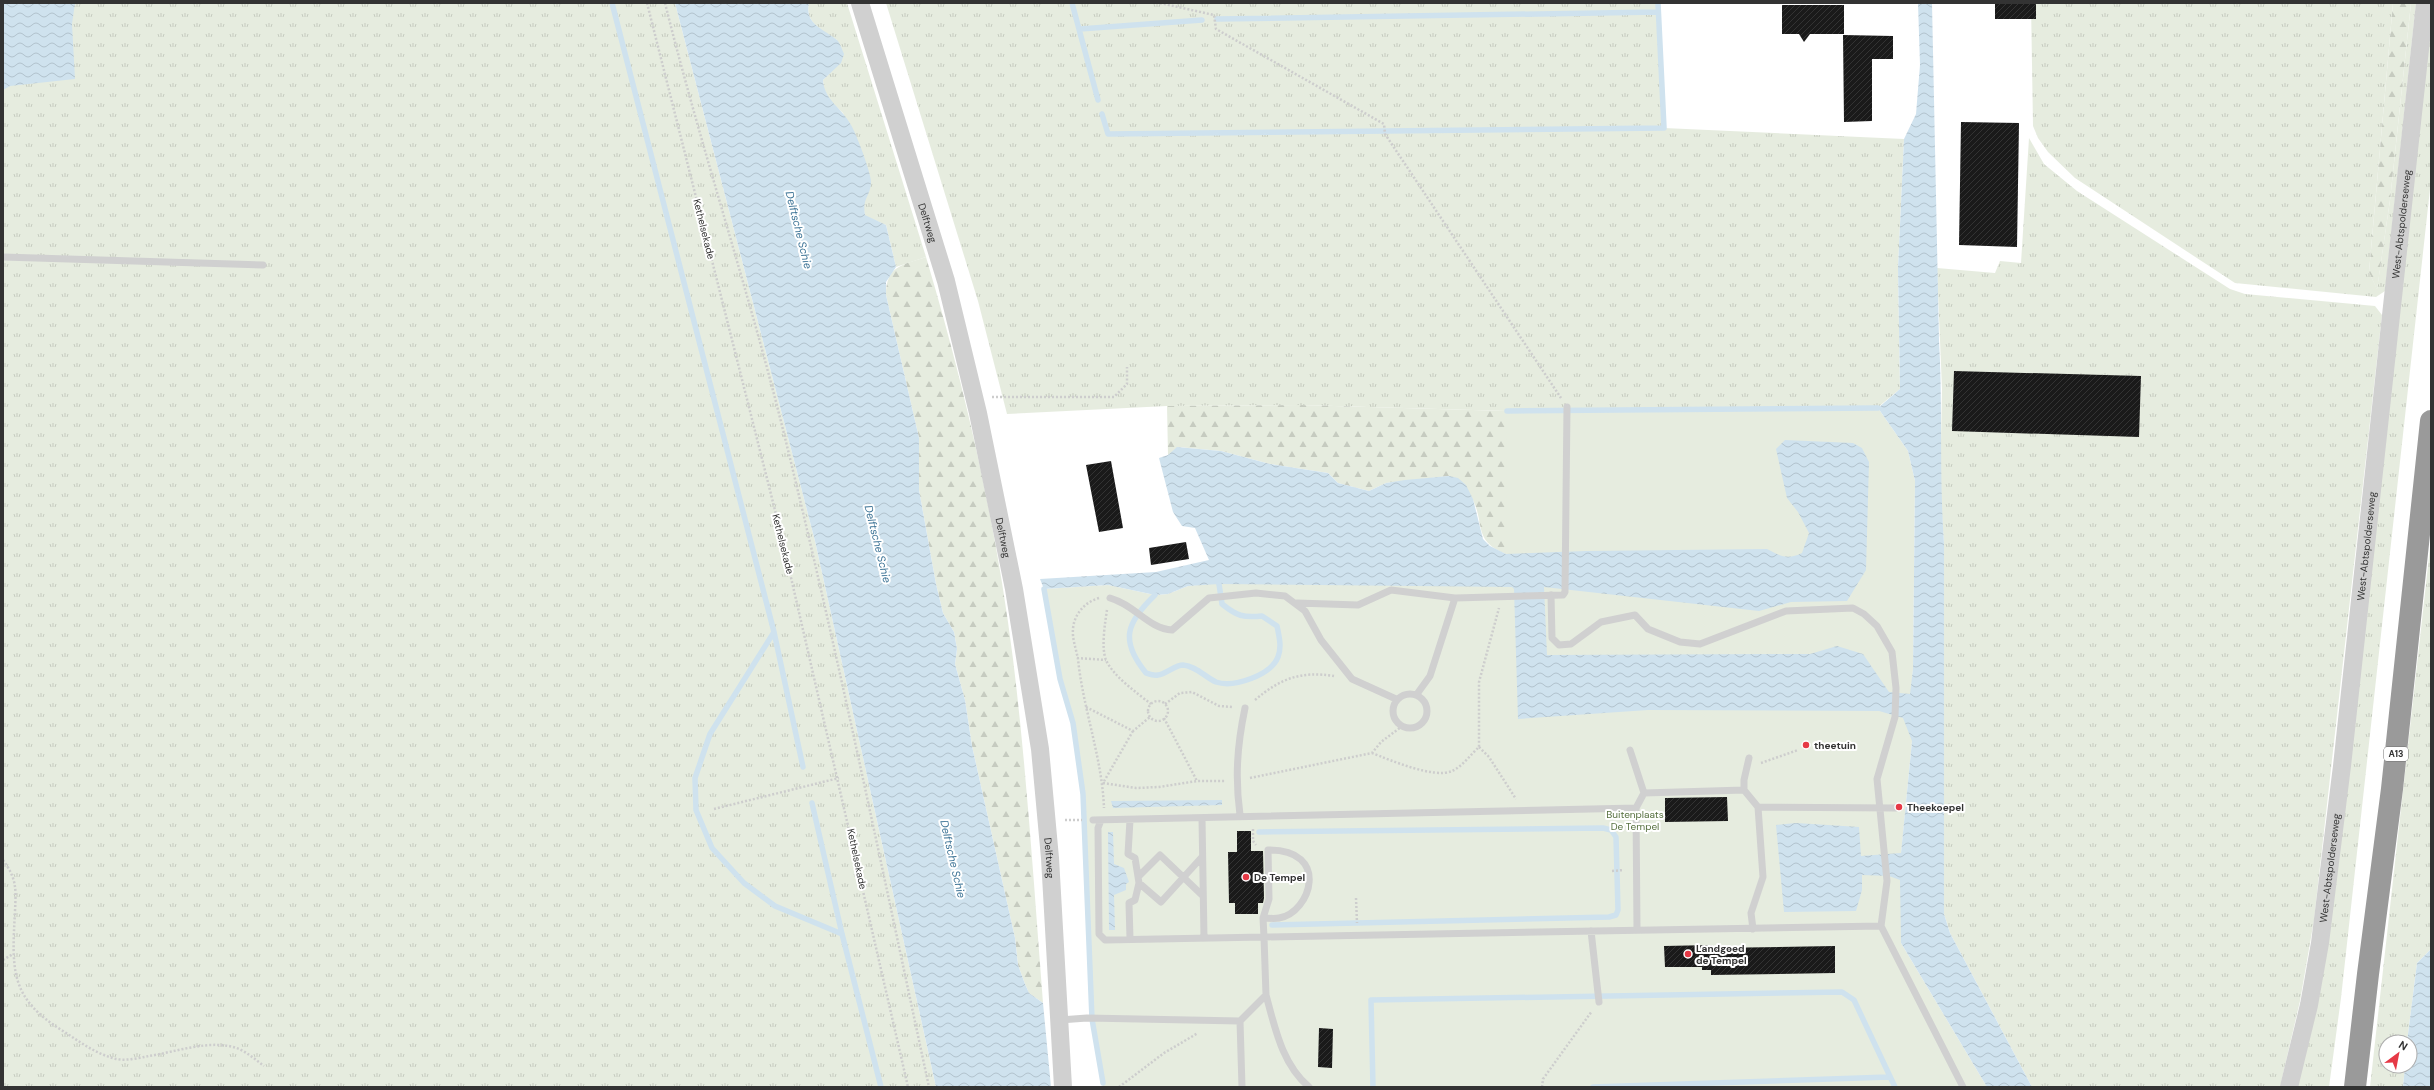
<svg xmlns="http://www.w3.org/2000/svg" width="2434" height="1090" font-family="'DM Sans',sans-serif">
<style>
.grass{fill:url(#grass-tufts)}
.forest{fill:url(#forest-firs)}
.green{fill:#e6ecdf}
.water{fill:url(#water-waves)}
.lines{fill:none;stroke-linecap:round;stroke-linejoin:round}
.stream{stroke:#cfe2ee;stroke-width:5.5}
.building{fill:url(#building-hatch)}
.path{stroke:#cdcdcd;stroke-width:2.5;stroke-dasharray:2 2;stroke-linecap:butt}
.service{stroke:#d0d0d0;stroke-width:7}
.tertiary{stroke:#d0d0d0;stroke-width:18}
.motorway{stroke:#9a9a9a;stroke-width:22}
.poi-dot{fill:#e63946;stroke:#fff;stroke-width:1.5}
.labels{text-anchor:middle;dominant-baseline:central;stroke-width:4;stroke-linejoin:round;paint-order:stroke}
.shield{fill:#fff;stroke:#707070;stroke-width:1}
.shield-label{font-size:9px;font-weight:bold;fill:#333}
.street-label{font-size:10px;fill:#333;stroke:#fff}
.poi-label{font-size:10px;font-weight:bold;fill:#333;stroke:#fff;text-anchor:start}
.park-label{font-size:10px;fill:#56703f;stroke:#fff}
.water-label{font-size:11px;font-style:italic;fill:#3f7597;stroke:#fff}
</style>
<defs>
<pattern id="grass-tufts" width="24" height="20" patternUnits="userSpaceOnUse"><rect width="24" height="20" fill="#e6ecdf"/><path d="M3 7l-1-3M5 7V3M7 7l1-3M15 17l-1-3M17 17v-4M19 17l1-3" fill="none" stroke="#c6cbc0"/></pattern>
<pattern id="forest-firs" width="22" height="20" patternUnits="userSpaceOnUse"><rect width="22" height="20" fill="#e6ecdf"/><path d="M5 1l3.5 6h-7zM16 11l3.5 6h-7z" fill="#c6cbc0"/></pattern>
<pattern id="water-waves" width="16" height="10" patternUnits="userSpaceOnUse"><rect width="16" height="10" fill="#cfe2ee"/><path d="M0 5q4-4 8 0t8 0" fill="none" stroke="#b2c2cd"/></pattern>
<pattern id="building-hatch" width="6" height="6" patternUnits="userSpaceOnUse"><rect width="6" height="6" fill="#1a1a1a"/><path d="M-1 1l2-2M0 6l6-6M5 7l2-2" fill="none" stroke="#333"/></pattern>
</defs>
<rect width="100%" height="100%" fill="#fff"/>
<path class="grass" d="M3,3H675L815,541L936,1087H883L855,984L881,1087H3Z
M809,3H847L926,257L896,267L886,225L865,216L863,204L871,183L843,113L831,102L824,89L823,80L830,73L837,40C823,32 804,22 809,3Z
M886,3H1658L1664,128L1904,139L1898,268L1900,389L1877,408L1507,411L1300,405L1167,406L1007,414L978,301Z
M2031,3H2393L2369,272L2377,289L2390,200L2411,3H2416L2385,291L2376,297L2235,283L2075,178L2048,152L2038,138L2033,126Z
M2431,26V180L2341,998L2329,1087H2297Z
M2029,138L2044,164L2077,191L2230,289L2245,294L2375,306L2382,315L2314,920L2300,1001L2280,1087H2032L1950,933L1944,914V543L1940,491L1942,389L1937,268L1995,273L2000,261L2021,263Z
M2431,539V949L2417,963L2407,1042H2386V1066H2405L2403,1087H2370Z"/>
<path class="forest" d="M2393,3H2411L2390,200L2377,290L2369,272Z
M926,257C965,388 996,523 1013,659C1027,773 1034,888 1043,1003L1029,993L1025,984L1018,965L1015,938L972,746L965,700L955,664L957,649L954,632L943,613L936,584L919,490V438L886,295C886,266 902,265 926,257Z
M1300,405L1507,411L1878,408L1506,554C1473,541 1485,525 1473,500C1469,491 1456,482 1449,476L1386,483L1369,491L1338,483L1328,473L1270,464L1221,451L1178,447L1168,455L1167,406Z"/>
<path class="green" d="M1878,408L1908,451L1915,481L1913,669L1911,694L1912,741L1901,854V943L1987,1087H1103L1092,1019L1083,794L1073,723L1060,679L1044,589L1108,585L1155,595L1168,594L1188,586L1506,554L1507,411Z"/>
<path class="water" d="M3,3H75L72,24L75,79L10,86L3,90Z
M675,3H809C804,24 824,29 837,40C840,43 842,49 844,54L841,63L823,80C824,100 842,108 851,125C856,133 872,175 871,183C870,197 862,198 865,215L886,225L896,267L886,282V295L919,438V490L936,584L943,613L954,632L957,649L955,664L965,700L972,746L1015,938L1018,965L1025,984L1029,993L1043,1003L1051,1087H936L815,541Z
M1918,3H1932L1939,340C1943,408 1939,475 1944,543V914L1950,933L2032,1087H1987L1901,943L1900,880L1889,876L1862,875V890L1856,911L1784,912L1776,825L1796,823L1859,827L1861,856L1901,853L1912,741L1903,718L1879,711L1648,710L1518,719L1514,589L1512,587L1219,584L1188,586L1168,594L1155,595L1108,585L1044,589L1040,579L1156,572L1209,560L1195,528L1182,526L1173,512L1159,458L1168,455L1177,447L1221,451L1270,464L1328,473L1338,483L1369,491L1386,483L1405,480L1449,476L1458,478L1466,485L1473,499L1483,539L1490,546L1506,554L1586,551L1767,549C1780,556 1788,560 1802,553L1809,533L1798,512L1787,498L1776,449L1785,440L1853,443L1862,448L1869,462L1866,570L1847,601L1791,602L1759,611L1544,587L1547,655L1810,654L1837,646L1863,654L1889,692L1910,694L1913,669L1915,481L1908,451L1878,408L1900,389L1898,268L1904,139L1916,114L1920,65Z
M1222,800V805L1113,808L1111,801Z
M1108,832H1113L1114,864L1124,868L1129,882L1126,884V890L1114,895L1115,930H1109Z
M2431,949V1087H2403L2405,1066H2410V1042H2407L2417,963Z"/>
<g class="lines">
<path class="stream" d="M612,3L774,632L803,767
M1072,3L1098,100
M1217,19L1658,12
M1080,29L1202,20
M1102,114L1108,134L1664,128L1658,3
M1507,411L1878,408
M1044,589L1060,679L1073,723L1083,794L1092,1019L1103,1083
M1155,595C1127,622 1119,640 1146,673C1149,674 1154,676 1158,675C1166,674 1175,665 1183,665C1196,666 1205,677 1216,682C1234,688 1271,675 1278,657C1282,647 1279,636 1277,626L1262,616C1243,618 1237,616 1222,604L1219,584
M774,632L710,734L695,778L696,810L712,848L744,883L775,906L842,934
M812,803L842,934L881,1087
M1259,832L1603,828L1611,830L1616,837L1618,910L1616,915L1609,917L1272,925
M1373,1087L1371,1000L1842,992L1854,1000L1895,1087
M1593,1087L1889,1077"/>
</g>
<path class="building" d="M1995,3H2036V19H1995Z
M1782,5H1844V34H1810L1804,42L1799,34H1782Z
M1843,35L1893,36V59H1872V121L1844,122Z
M1961,122L2019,123L2017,247L1959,245Z
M1954,371L2141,376L2139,437L1952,431Z
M1111,461L1123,528L1099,532L1086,465Z
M1186,542L1189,559L1151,565L1149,548Z
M1727,797L1728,821L1665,822V798Z
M1237,831H1251V851H1263L1264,898L1263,903H1258V914H1235V903H1229L1228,852H1237Z
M1712,945V948L1835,946V973L1711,975V970H1702V967H1665L1664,946Z
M1319,1028L1333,1029L1332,1068L1318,1067Z"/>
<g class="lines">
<path class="path" d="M647,3L781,534L908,1087
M665,3C702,152 751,297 787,446C839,659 883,873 929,1087
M1160,3L1214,15L1216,29L1384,124L1385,134L1561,398
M992,397H1114L1127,384V367
M1099,598C1085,602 1074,614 1073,629C1072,638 1076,649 1078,659C1083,709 1102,757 1104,808
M1107,610C1105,623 1101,648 1106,660C1113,676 1137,693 1151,704
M1077,658L1106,660
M1255,700C1281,678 1301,671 1334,676
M1148 711a10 10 0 1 1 20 0a10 10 0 1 1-20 0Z
M1165,704L1180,693L1192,692L1219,706L1233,707
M1086,707L1133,731L1150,717
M1164,718L1197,781
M1133,731L1103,783L1136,788L1159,787L1197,781H1226
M1479,747L1489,757L1516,799
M1372,753C1390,760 1434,779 1452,771C1463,766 1471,754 1479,747V682L1499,608
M1761,763L1798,750
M1250,778L1372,753L1381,742L1401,727
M714,809L839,778
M1065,820H1082
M1253,829V841L1256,845
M3,860C17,879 16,889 15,911C12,969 9,998 63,1031C80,1042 96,1054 116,1059C127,1061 139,1058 149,1056C176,1052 213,1038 239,1049C248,1053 256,1060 264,1066
M1612,871L1624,870
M1356,898L1357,923
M3,960L13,954
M1119,1087L1164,1053L1198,1033
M1542,1087L1543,1079L1592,1011"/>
<path class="service" d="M3,257L263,265
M1110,598C1135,605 1149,629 1172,630L1209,598L1256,593L1285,596L1305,611L1321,640L1352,679L1396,699
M1297,603L1358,605L1391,590L1455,598L1563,595L1565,592L1567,407
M1393 711a17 17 0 1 1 34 0a17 17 0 1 1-34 0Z
M1417,694L1430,676L1455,598
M1630,750L1644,793L1636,808L1637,930
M1744,790V780L1749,758
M1644,793L1744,790L1758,807L1896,808
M1240,815C1235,778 1237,746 1245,708
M1202,818L1204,938
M1093,820L1636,808
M1101,820L1098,828L1099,934L1105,940L1264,937L1263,918L1269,899L1268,850C1331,849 1311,913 1279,918C1274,919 1268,918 1263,918
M1130,820L1128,854L1135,858L1139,883L1135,900L1129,903L1130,939
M1139,876L1160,855L1203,896
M1139,883L1161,902L1202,857
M1881,926L1963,1087
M1753,929L1751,913L1763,877L1758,807
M1591,931L1599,1002
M1266,995C1275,1028 1282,1064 1309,1087
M1060,1020L1087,1018L1240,1021
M1242,1087L1240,1021L1266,995L1264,937L1881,926L1887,881L1877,779L1895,717L1896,688L1892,652L1877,626L1864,614L1853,608L1786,611L1700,644L1680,642L1648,629L1635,615L1601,622L1571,644L1559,645L1552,638L1551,595"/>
<g class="tertiary">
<path id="s1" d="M860,3L946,281L978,413L1014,589L1040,749L1050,858L1063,1087"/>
<path id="s2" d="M2289,1087L2309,1005L2320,943L2342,766L2425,3"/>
</g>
<path class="motorway" d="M2355,1087L2368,974L2392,789L2431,421"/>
</g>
<g class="poi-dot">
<circle cx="1806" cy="745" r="4"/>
<circle cx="1899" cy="807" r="4"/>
<circle cx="1246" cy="877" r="4"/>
<circle cx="1688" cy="954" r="4"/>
</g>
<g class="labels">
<rect class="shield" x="2384" y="747" width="24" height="14" rx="3"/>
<g class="shield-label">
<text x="2396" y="754">A13</text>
</g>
<g class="street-label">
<text stroke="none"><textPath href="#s1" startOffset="230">Delftweg</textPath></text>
<text stroke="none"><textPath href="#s2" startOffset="871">West-Abtspolderseweg</textPath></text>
<text transform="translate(704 229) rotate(76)">Kethelsekade</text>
<text stroke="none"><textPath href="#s1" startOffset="554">Delftweg</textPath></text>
<text transform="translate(783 544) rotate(76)">Kethelsekade</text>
<text stroke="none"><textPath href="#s2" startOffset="547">West-Abtspolderseweg</textPath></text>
<text stroke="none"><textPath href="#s1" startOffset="878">Delftweg</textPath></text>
<text transform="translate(857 859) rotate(78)">Kethelsekade</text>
<text stroke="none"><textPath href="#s2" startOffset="223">West-Abtspolderseweg</textPath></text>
</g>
<g class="poi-label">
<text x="1814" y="745">theetuin</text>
<text x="1907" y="807">Theekoepel</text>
<text x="1254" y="877">De Tempel</text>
<text x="1696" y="948">Landgoed<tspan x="1696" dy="12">de Tempel</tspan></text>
</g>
<g class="park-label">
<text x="1635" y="814">Buitenplaats<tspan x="1635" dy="12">De Tempel</tspan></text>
</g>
<g class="water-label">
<text transform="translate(799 230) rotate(76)">Delftsche Schie</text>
<text transform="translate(878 544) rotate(76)">Delftsche Schie</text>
<text transform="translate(953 859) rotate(77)">Delftsche Schie</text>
</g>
</g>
<rect width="2434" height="1090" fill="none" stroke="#333333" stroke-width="8"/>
<g transform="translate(2398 1054) rotate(32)"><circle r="19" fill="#ffffff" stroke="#adadad"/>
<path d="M0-3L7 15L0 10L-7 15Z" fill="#e63946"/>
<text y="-6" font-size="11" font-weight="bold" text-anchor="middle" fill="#333333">N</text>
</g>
</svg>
